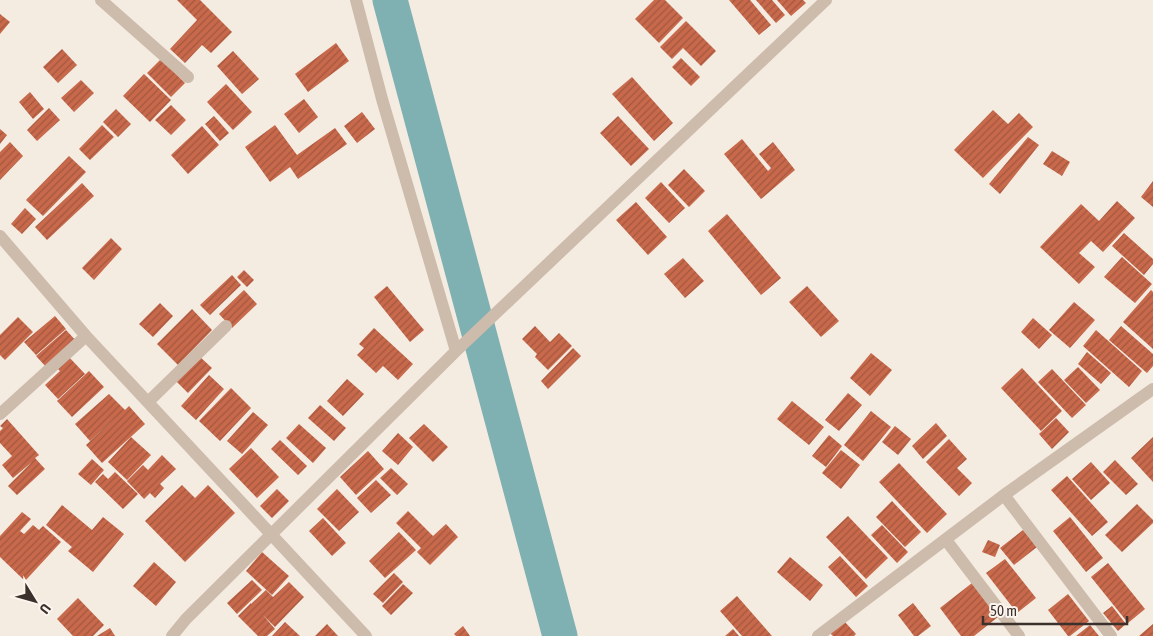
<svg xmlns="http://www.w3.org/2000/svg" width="1153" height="636" font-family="'Asap Condensed',sans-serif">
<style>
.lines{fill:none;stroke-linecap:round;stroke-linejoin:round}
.river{stroke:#7fb0b2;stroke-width:35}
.building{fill:url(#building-hatch)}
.street{stroke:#cdbbac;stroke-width:12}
</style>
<defs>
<pattern id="building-hatch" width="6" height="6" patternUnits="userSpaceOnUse" patternTransform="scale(1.25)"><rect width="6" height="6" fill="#c8694b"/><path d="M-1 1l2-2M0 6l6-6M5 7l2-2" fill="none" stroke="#a4573f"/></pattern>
</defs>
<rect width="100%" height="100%" fill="#f4ebe1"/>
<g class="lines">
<path class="river" d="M390,0L560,636"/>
</g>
<path class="building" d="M177,0H200L232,32L211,53L202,45L185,63L170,49L197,20Z
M654,0H665L683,18L659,43L635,19Z
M729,0H750L771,25L759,35Z
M756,0H772L785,15L776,23Z
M777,0H803L806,3L791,16Z
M0,14L10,22L0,34Z
M686,21L716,51L701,66L683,48L672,59L660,47Z
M336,43L349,61L308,92L295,74Z
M62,49L77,65L58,83L43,67Z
M233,51L259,79L242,94L217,66Z
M681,58L700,77L691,86L672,67Z
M161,59L185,83L171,97L147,73Z
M144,74L171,100L150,122L123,96Z
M632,77L673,123L654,141L612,94Z
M81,80L94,93L74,112L61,98Z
M226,84L252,112L233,130L207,102Z
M30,92L44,109L33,119L19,102Z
M304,99L318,117L299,133L284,114Z
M171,105L186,120L171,135L155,120Z
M49,108L60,120L37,141L27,130Z
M116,109L131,124L118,137L103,122Z
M993,110L1008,124L1019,113L1033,127L983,178L954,150Z
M362,112L375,129L357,143L344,126Z
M214,116L229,133L220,141L205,124Z
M618,116L649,149L631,166L600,133Z
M102,125L114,137L90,160L79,149Z
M275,125L297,155L335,128L347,144L298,179L290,167L270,182L245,147Z
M202,126L219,145L188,174L171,155Z
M0,129L7,135L0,144Z
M1028,137L1039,145L1000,194L989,184Z
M742,139L768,171L771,168L759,154L773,142L795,170L761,199L724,154Z
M10,142L23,156L0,180V152Z
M1052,151L1070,162L1062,176L1043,164Z
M69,156L86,172L43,216L26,200Z
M684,169L705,191L689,207L668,185Z
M1153,181V207L1141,197Z
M661,182L685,208L669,223L645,198Z
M82,183L94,196L47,240L35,227Z
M1117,201L1135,218L1103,252L1091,241L1079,253L1095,267L1079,284L1040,247L1081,204L1099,221Z
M636,202L667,237L648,255L616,220Z
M25,208L36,219L22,234L11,224Z
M727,214L781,278L761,295L708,231Z
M1124,233L1153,259V264L1144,275L1112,246Z
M111,238L122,249L94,280L82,268Z
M1122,257L1152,284L1135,303L1104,277Z
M683,258L704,281L685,298L664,274Z
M244,270L254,280L247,287L237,277Z
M232,275L241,285L210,315L200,305Z
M387,286L424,330L410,342L374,297Z
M807,286L839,321L821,337L789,302Z
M244,290L257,304L232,328L219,314Z
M1151,290L1153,292V349L1123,322Z
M1074,302L1095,320L1070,348L1049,330Z
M160,303L173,316L153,337L139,324Z
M192,309L212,330L178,365L157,344Z
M55,316L66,329L36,355L24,342Z
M18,317L33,332L5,360L0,355V335Z
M1033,318L1052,335L1039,349L1021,332Z
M535,326L550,342L559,333L572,346L548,370L535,357L537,354L522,339Z
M1121,326L1153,354V366L1147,373L1109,340Z
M374,328L413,364L398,380L383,366L376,373L357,355L364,348L359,344Z
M66,330L78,343L48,369L36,356Z
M1096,330L1142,371L1129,387L1083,346Z
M573,348L581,356L548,389L541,381Z
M1087,352L1111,373L1101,384L1078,364Z
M871,353L892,370L870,396L850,378Z
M68,356L85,374L58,399L45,385L60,371L56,367Z
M199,356L212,368L188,393L176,381Z
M1078,367L1100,390L1086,403L1064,380Z
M1022,368L1062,411L1041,431L1001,388Z
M1052,369L1086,405L1072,418L1038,382Z
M89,371L104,387L72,417L57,401Z
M209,375L224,389L196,420L181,406Z
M347,379L364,394L343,416L327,401Z
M231,388L251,408L220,441L199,421Z
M848,393L862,405L839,431L825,420Z
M109,394L125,410L129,406L145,424L102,463L86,445L120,414L90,441L75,424Z
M792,401L824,427L809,445L777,419Z
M320,405L346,428L334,441L308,418Z
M871,411L891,427L863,461L844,445Z
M253,412L268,425L242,454L227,441Z
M1056,418L1069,432L1052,449L1039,434Z
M7,419L39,455L35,458L45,469L17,495L8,486L32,462L13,478L2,465L12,456L0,443V431L3,428L0,426Z
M936,423L947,436L923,459L912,446Z
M299,424L326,448L313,463L286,438Z
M424,424L448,447L433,462L409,438Z
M895,426L911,439L898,455L882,442Z
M398,433L413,447L398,465L382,451Z
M829,435L842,446L826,467L812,456Z
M131,437L151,455L127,480L108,462Z
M1153,437V482L1131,458Z
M949,439L967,459L957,468L972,483L959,496L926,462Z
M280,440L307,466L298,475L271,449Z
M251,448L279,477L257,498L229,469Z
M841,450L860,465L841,489L822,473Z
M368,451L384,469L356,495L340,477Z
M162,455L176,469L160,484L164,488L155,498L150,493L144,499L127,481L143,465L148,470Z
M92,459L104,470L91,485L78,474Z
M1115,460L1138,484L1126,495L1103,472Z
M1091,462L1110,483L1091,500L1072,479Z
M899,463L947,514L927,533L879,482Z
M391,468L408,484L397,495L380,478Z
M115,472L138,494L123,509L95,482L103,474L108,479Z
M1067,476L1108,522L1092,536L1051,490Z
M376,480L391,495L371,513L357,498Z
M182,485L195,498L208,485L235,513L185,562L145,521Z
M277,489L289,501L272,518L260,506Z
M337,489L359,512L339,531L317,509Z
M892,501L921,532L905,547L876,517Z
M1137,504L1153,520V523L1122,552L1105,535Z
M62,505L92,530L103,517L124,534L93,572L68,551L72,547L46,525Z
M408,511L433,536L446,524L458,537L430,565L417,552L421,548L396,523Z
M22,512L31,519L20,531L24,534L33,525L39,530L43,526L61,542L25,581L0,557V536Z
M848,516L888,558L866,579L826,537Z
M1070,517L1103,558L1086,572L1053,531Z
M323,518L346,543L332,556L309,531Z
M882,525L908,552L897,563L871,535Z
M1023,530L1037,547L1014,565L1000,548Z
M399,532L416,550L385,578L369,561Z
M988,540L1000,545L995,557L982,552Z
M262,552L289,576L272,595L246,571Z
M840,556L868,586L856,597L828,567Z
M790,557L823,585L810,601L777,572Z
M1005,559L1036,598L1017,613L986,573Z
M154,562L176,582L156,606L133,586Z
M1108,563L1145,609L1128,623L1091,577Z
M394,573L403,582L383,603L373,594Z
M252,580L262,590L237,614L227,603Z
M289,582L304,597L275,627L263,615L275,629L267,636H258L238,616L251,603V604L266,590L273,597Z
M972,583L998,617L974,636H961L940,608Z
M403,584L413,593L391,615L382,606Z
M1068,594L1089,621L1070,636H1068L1048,610Z
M737,596L772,636H742L720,611Z
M78,598L104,625L93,636H73L57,619Z
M913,603L931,626L918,636H914L898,615Z
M1112,606L1126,624L1118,631L1103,613Z
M844,621L856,634L854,636H833L830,633Z
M285,622L300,636H272Z
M327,624L338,636H315Z
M1153,624V636H1139Z
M1090,625L1099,636H1076Z
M463,626L470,636H456L454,634Z
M110,628L115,636H97Z
M733,629L739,636H725Z"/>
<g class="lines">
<path class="street" d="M101,0L188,77
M356,0L382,99L456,351
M0,236L86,336L366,636
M148,402L226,326
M0,414L86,336
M1004,495L1111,636
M946,540L1019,636
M172,636L186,619L456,351L826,0
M818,636L1004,495L1153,389"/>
</g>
<g transform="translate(35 601) rotate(127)" stroke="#fbf5ee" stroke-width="4" paint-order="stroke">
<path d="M0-4L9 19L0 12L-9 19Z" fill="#3b302b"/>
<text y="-8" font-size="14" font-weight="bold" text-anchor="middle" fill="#3b302b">U</text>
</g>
<path d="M983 616v8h144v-8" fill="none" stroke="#3b302b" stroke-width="2.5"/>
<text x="990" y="616" font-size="15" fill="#3b302b" stroke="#fbf5ee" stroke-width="4" paint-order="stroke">50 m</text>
</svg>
